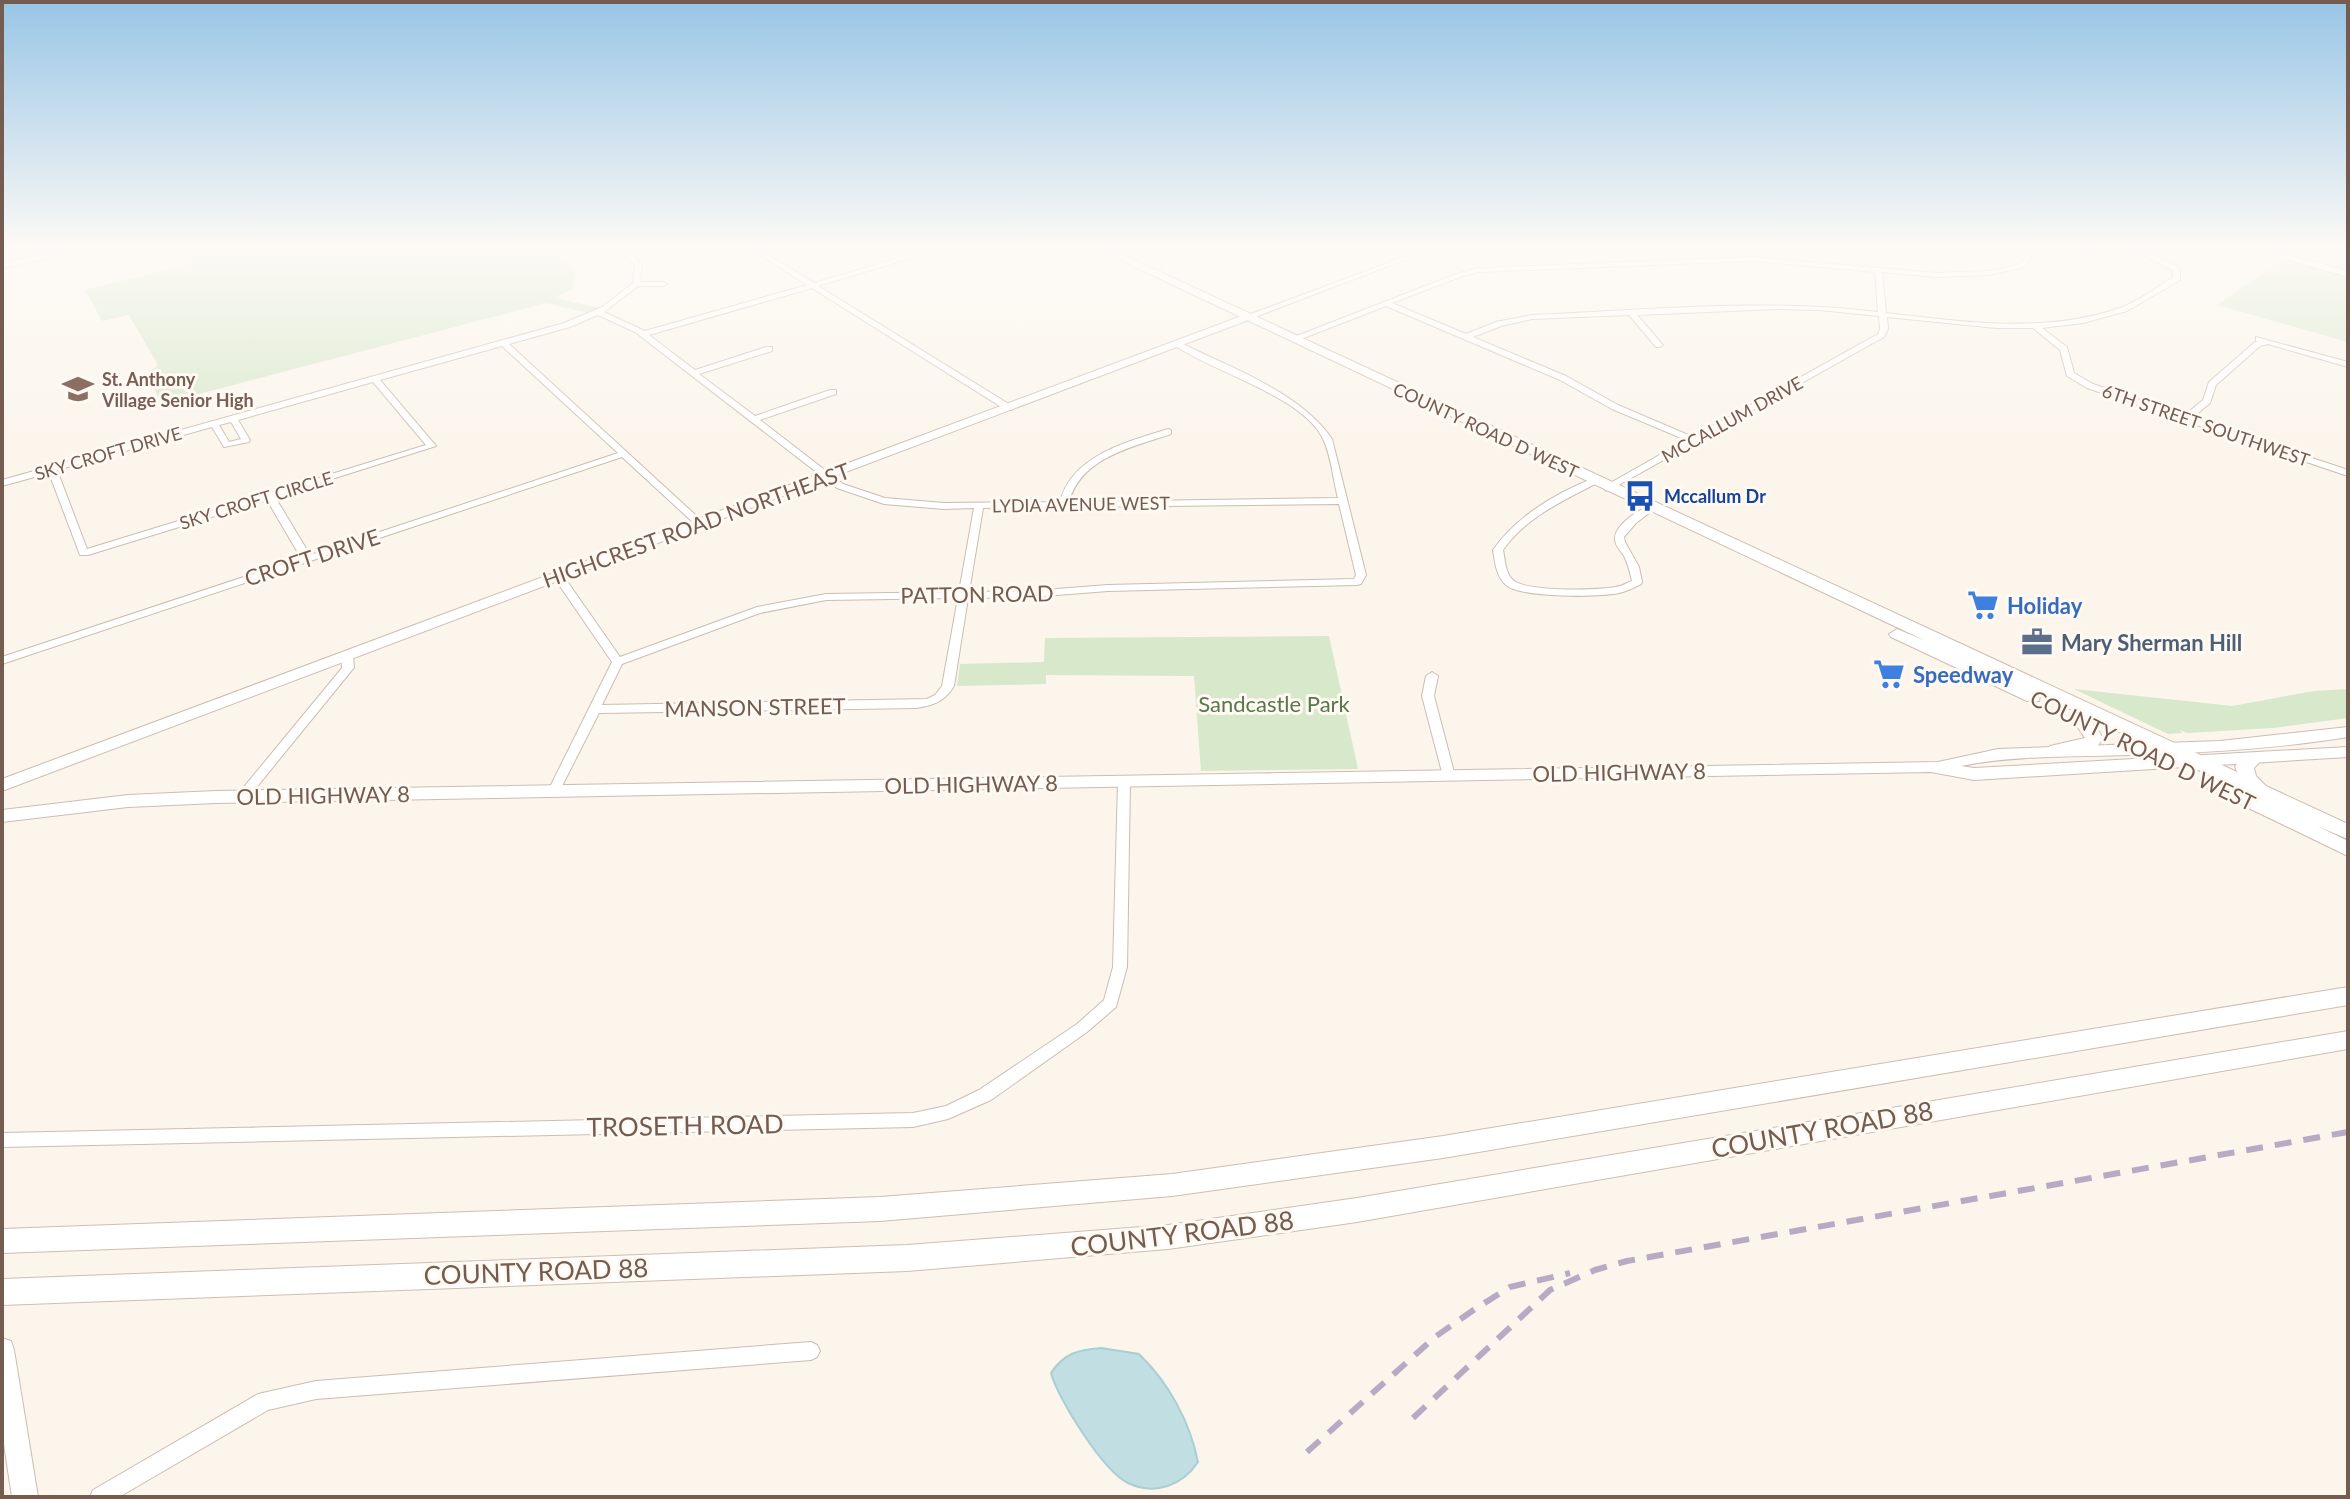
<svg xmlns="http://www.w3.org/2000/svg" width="2350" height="1499" font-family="Lato,sans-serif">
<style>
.green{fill:#d7e8cb}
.water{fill:#c1dfe3;stroke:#a9ced4;stroke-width:2}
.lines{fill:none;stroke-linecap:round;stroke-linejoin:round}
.minor-casing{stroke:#ccbdb2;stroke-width:2}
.tertiary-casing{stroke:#ccbdb2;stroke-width:2}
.secondary-casing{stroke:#cfbdb0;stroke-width:2}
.minor{fill:#fff;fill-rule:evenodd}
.tertiary{fill:#fff;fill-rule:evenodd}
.secondary{fill:#fff;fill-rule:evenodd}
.rail{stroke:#b8aac5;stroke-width:6;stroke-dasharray:17 12;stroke-linecap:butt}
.labels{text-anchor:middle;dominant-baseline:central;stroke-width:6;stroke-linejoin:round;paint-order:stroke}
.far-education-label{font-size:18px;font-weight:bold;fill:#785e54;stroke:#fef9f2;text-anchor:start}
.far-street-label{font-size:18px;fill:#745c50;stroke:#fef9f2}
.far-transit-label{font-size:18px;font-weight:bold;fill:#164399;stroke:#fef9f2;text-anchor:start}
.street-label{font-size:22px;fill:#745c50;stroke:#fef9f2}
.shop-label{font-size:22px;font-weight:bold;fill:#366cbe;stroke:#fef9f2;text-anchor:start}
.service-label{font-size:22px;font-weight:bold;fill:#4e5e75;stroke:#fef9f2;text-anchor:start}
.park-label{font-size:22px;fill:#58784a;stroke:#fef9f2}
.near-street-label{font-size:26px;fill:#745c50;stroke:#fef9f2}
</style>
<rect width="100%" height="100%" fill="#fbf5eb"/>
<path class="green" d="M190,250H554L577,270L572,289L555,298L599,308L589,313L546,303L161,404L148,373L158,365L129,315L102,321L85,290L186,265L178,253Z
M2283,259L2348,276V342L2217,305Z
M1329,636L1358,769L1201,771L1194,676L1046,675V684L957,686L960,664L1044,662L1045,638Z
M2074,689L2232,706L2314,691L2348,689V718L2273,728L2187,733L2180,730L2182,733L2168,734Z"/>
<path class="water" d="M1101,1348L1139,1354C1169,1383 1190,1422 1198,1462C1183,1485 1155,1496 1128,1483C1103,1471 1058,1399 1051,1373C1064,1353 1078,1350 1101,1348Z"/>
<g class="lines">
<defs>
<path id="minor" d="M622,250H629L642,266L640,282H663L667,284L663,286H638L604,312L645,331L807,285L753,250H761L814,283L895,259L881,250H889L902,257L926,250H938L818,286L1012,406V410H1006L812,288L649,335L695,370L766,347H772V351L699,374L755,416L830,390H836V394L760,420L843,484L885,498L944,503L1060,502C1072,455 1127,442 1168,429L1171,430V434C1133,447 1081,457 1069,502L1338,498C1333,480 1331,453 1322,437C1301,396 1211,371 1174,345L1181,343C1231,368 1300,392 1332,439L1366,575L1361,584L1357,585L1108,591L1031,597L968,598L954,686C945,701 933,706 916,708L599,713L558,794H550L548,791L612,662L553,576L554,574H562L620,657L757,607L826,594L959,592L974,508L944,509L884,504L837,488L635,332L598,315L570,327L509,344L702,521V525H696L622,457L2,664V657L301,558L267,500L88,555H80L49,473L2,486V480L564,323L602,307L633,283L635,266ZM502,346L618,453L310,555L275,497L436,446L380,380ZM373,382L426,445L87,549L57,470L212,427L224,447L249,442L250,440L238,420ZM231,422L241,439L229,442L219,425ZM1339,504L1356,575L1354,579L1108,585L1031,591L969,592L983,508ZM958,598L942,686L935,695L927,699L602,705L622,664L760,613L826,600Z
M2026,250H2032L2031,260L2021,268L1989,275L1937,277L1882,272L1886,313C1964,322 2044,334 2120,308C2139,301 2156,288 2173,277V271L2137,252L2093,257L2036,250L2093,253L2144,250L2176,266L2180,271V280L2127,311L2083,323L2042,328L2067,347L2074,373L2093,384L2185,415L2203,400L2209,382L2255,342L2259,341H2256V337L2348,362V367L2268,344L2260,346L2216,385L2210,403L2192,418L2348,470V476L2087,388L2067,376L2060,350L2033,328H1996L1887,317L1888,329L1884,337L1608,491L1605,490V486L1686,440L1612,409L1560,380L1386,306L1296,341L1289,339L1456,274L1479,268L1753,257L1937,273L1989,271L2017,265L2025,259ZM1753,261L1875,272L1878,312C1765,298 1647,310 1532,315L1496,322L1466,334L1392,303L1460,277L1479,272ZM1777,309L1819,310L1879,316L1880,329L1878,334L1693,437L1618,405L1566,376L1473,337L1501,326L1532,319L1629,315L1656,347H1659L1663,345L1637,315Z
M2327,250L2348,253V257L2328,251Z
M1420,251L1425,252L1250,319L1243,317Z
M1594,478L1597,479V483C1563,501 1526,517 1503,550C1505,559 1505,573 1513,580C1525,592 1603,591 1620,586C1624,585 1628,582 1632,581C1630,572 1628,564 1624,556C1621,551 1615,546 1615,539C1614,525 1639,510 1650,505L1655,508L1653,510L1636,523L1624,537L1625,542L1639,567L1642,582L1641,584C1635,587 1629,590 1623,592C1604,598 1520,598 1506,585C1496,576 1495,562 1493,550C1517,516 1556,493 1594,478Z
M347,652L353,655L354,668L352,670L247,799H239L237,796L239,793L342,668L341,655Z
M1432,672L1438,676L1434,696L1455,776L1449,780L1443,776L1422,696L1426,676Z
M1124,778L1130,782L1127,967L1116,1007L1087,1032L991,1100L948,1119L913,1127L2,1147V1133L913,1113L946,1106L979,1090L1077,1024L1104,1000L1113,967L1118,782Z
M811,1342L817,1345L820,1351L817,1357L811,1360L316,1399L268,1410L119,1497H90L93,1490L258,1394L316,1381Z"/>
<path id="tertiary" d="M2254,250H2270L2348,271V277Z
M1247,314L1251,315V319L2,791V779Z
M2348,727V737C2275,749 2201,753 2127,755C2072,757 2016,755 1961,766L1974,768L2348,747V757L1974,780L1931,772L216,803L128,807L2,822V810L128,795L216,791L1938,762L1998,749L2220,741Z
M2,1338L11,1341L14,1350L38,1497H12L2,1431Z"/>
<path id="secondary" d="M62,250H83L2,269V263Z
M1099,250H1113L2237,772L2235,766L2249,753H2261L2264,757L2254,768L2256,776L2266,786L2348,824V839L2317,826L2348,841V856L2205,787L2203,782L2211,776L2090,718L2103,738L2097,747L2056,756L2050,754L2047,750L2050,746L2085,738L2073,720L2081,714L2040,695L2039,701H2027L1891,637L1889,634L1897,629L1926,641Z
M2348,987V1005L1443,1158L1172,1196L880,1221L2,1253V1229L880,1197L1172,1174L1443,1136Z
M2348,1031V1049L1357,1222L1168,1249L907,1271L2,1305V1279L907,1245L1168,1225L1357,1198Z"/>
</defs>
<use href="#minor" class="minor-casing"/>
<use href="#tertiary" class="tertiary-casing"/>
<use href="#secondary" class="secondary-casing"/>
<use href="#minor" class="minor"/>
<use href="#tertiary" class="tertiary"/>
<use href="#secondary" class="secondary"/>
<path class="rail" d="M1413,1418L1550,1290L1595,1270L1627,1261L2348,1132
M1307,1452L1435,1337L1475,1309L1510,1287L1570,1273"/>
</g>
<linearGradient id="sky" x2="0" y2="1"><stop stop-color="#98c5e6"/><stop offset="0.54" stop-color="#fdfaf6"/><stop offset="1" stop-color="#fdfaf6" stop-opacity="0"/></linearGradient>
<rect width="2350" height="460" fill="url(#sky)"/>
<defs>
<symbol id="school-bare" viewBox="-9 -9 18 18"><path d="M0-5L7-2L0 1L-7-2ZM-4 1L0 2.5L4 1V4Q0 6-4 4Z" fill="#8d6e63" stroke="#fef9f2" stroke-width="2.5" paint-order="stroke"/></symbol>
<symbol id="bus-bare" viewBox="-9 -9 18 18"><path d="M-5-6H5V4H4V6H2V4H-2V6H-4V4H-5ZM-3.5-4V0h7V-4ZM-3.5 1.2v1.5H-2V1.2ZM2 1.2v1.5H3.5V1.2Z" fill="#1a4fb4" stroke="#fef9f2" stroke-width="2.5" paint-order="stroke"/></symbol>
<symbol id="supermarket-bare" viewBox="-9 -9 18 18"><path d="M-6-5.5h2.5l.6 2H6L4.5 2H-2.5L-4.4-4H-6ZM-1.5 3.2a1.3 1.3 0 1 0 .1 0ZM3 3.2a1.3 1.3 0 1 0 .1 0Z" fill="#3f7fe0" stroke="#fef9f2" stroke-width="2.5" paint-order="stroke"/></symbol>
<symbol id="office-bare" viewBox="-9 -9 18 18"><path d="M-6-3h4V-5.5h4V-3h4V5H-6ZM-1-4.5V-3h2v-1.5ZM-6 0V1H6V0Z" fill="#5c6f8a" stroke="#fef9f2" stroke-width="2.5" paint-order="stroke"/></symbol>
</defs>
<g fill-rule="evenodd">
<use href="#school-bare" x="56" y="367" width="44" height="44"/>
<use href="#bus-bare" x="1618" y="474" width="44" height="44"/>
<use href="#supermarket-bare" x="1961" y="583" width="44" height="44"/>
<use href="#office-bare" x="2015" y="620" width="44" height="44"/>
<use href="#supermarket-bare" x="1867" y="652" width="44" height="44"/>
</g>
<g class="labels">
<g class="far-education-label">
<text x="102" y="379">St. Anthony<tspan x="102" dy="21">Village Senior High</tspan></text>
</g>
<g class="far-street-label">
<text transform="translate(1732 419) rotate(-29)">MCCALLUM DRIVE</text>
<text transform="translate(2206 425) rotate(19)">6TH STREET SOUTHWEST</text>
<text transform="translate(1486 430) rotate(25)">COUNTY ROAD D WEST</text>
<text transform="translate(108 453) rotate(-16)">SKY CROFT DRIVE</text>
<text transform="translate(256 500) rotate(-17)">SKY CROFT CIRCLE</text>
<text transform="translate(1081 504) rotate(-1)">LYDIA AVENUE WEST</text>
</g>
<g class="far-transit-label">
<text x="1664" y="496">Mccallum Dr</text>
</g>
<g class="street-label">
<text transform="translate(696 525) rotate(-20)">HIGHCREST ROAD NORTHEAST</text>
<text transform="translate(312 557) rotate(-18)">CROFT DRIVE</text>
<text transform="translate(977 594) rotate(-1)">PATTON ROAD</text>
<text transform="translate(755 707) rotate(-1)">MANSON STREET</text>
<text transform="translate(2143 750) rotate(26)">COUNTY ROAD D WEST</text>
<text transform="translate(1619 772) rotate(-1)">OLD HIGHWAY 8</text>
<text transform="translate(971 784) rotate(-1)">OLD HIGHWAY 8</text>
<text transform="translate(323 795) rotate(-1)">OLD HIGHWAY 8</text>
</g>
<g class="shop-label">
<text x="2007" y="605">Holiday</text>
<text x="1913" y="674">Speedway</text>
</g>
<g class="service-label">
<text x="2061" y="642">Mary Sherman Hill</text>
</g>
<g class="park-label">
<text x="1274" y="703">Sandcastle Park</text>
</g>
<g class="near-street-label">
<text transform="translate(685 1125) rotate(-1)">TROSETH ROAD</text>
<text transform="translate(1822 1129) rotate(-10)">COUNTY ROAD 88</text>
<text transform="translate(1182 1233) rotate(-7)">COUNTY ROAD 88</text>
<text transform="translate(536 1271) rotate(-2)">COUNTY ROAD 88</text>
</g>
</g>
<rect width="2350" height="1499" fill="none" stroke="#745c50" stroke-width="8"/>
</svg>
